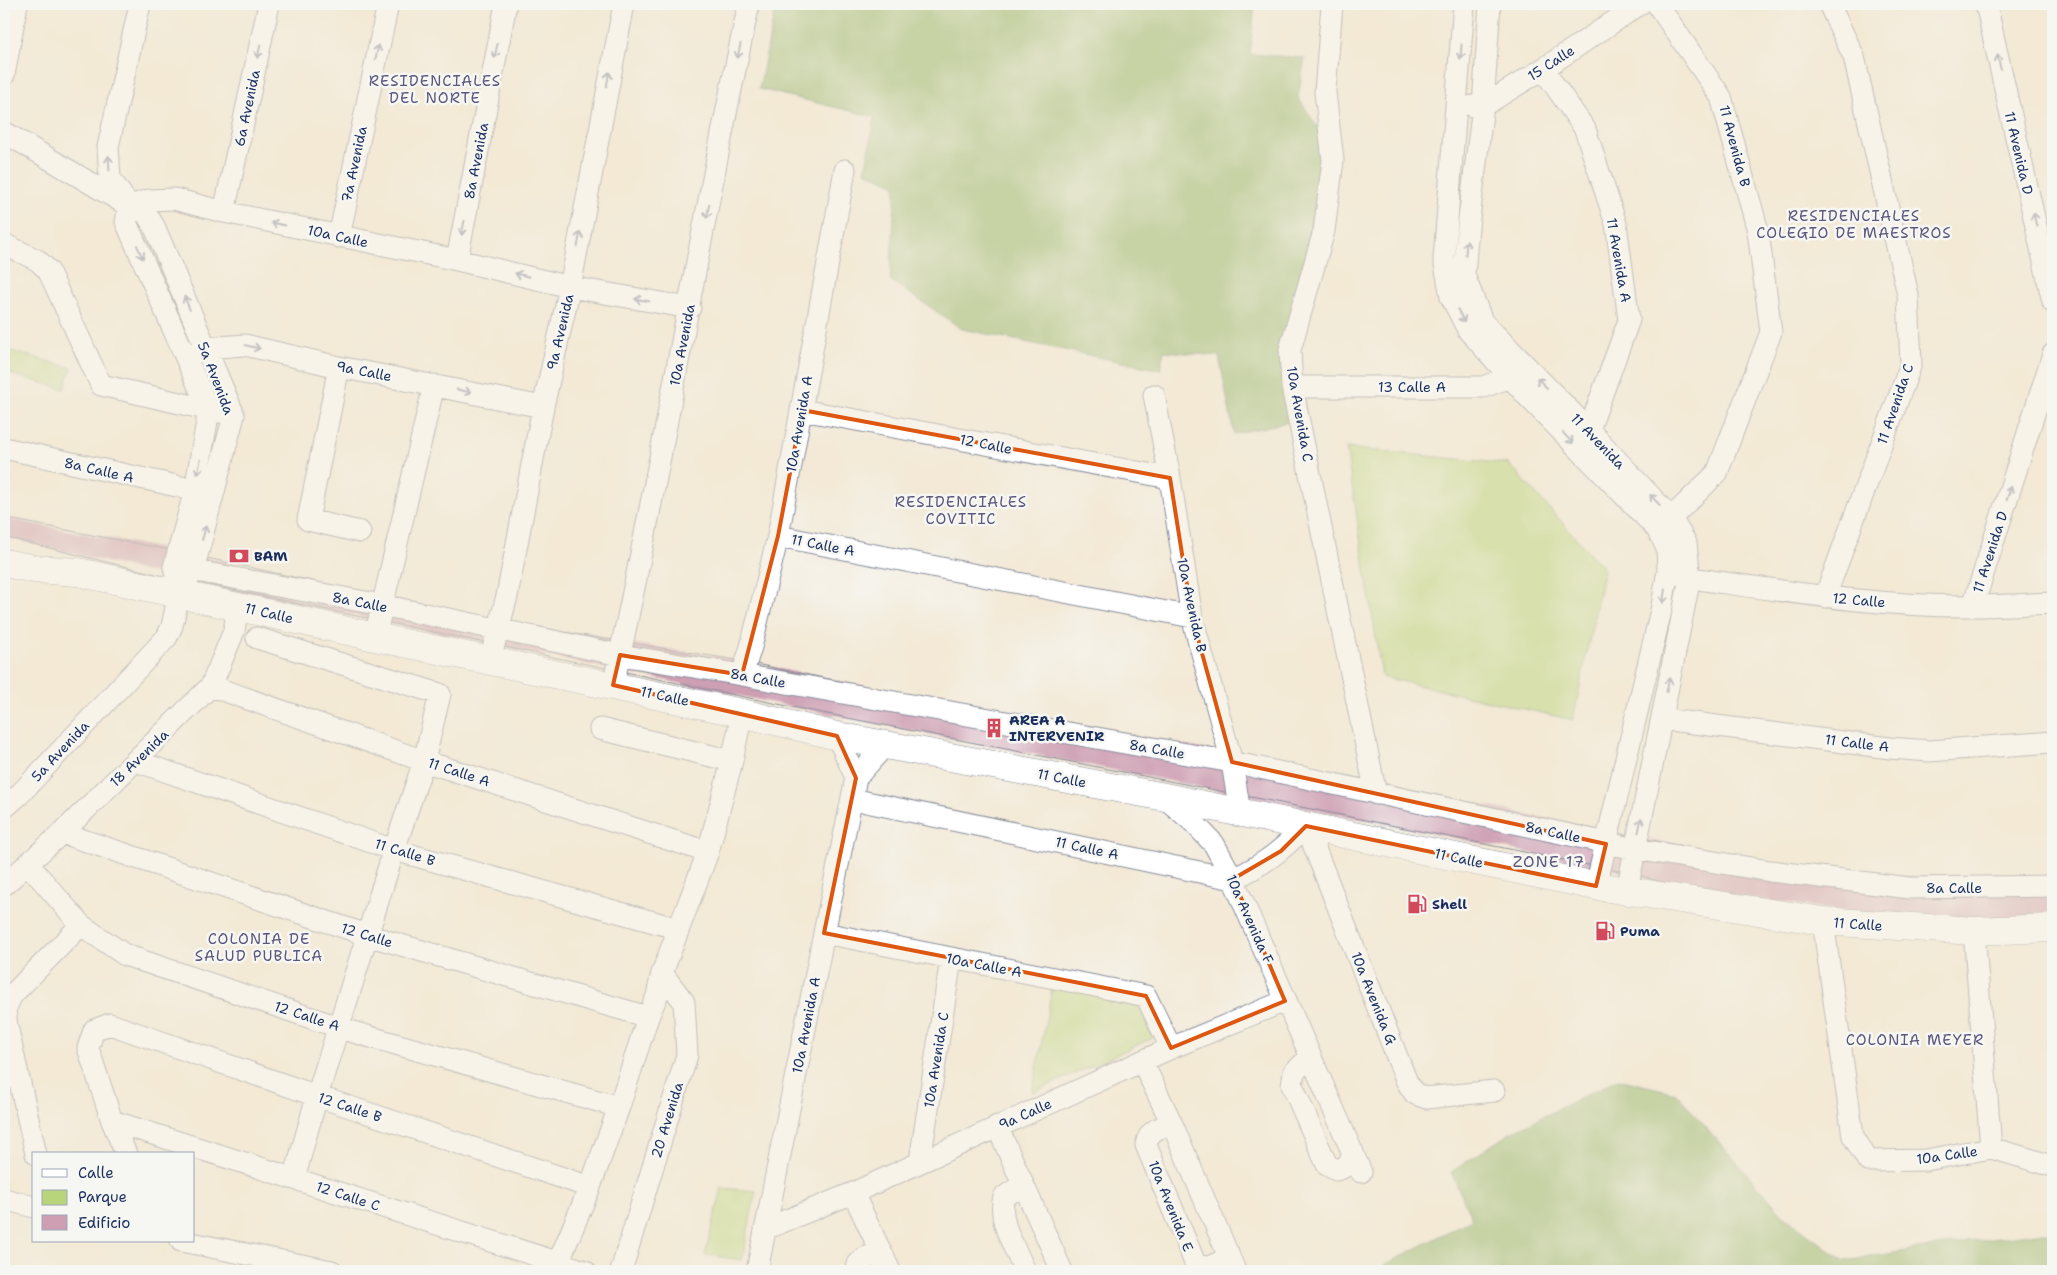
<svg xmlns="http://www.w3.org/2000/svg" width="2057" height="1275" font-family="'Shantell Sans',sans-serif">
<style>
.green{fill:#b8d57b;stroke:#6a826c}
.forest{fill:#92b66b;stroke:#567264}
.building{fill:#ce9fb3}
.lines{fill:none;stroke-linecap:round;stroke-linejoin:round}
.street-casing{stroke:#878c9a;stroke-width:23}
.secondary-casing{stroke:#878c9a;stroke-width:29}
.street{stroke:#fff;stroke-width:21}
.secondary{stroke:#fff;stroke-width:28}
.oneway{stroke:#8d97ae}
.marked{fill:none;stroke:#de5710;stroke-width:4;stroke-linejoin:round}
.labels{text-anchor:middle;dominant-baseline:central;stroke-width:5;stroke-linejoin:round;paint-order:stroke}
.street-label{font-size:14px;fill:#1b2f5e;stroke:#f6f6f2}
.poi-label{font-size:14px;font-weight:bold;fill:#1b2f5e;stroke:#f6f6f2;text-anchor:start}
.neighbourhood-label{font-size:15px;letter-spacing:1px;fill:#5a567c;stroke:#f6f6f2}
.quarter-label{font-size:16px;letter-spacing:1px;fill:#5a567c;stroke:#f6f6f2}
</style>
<rect width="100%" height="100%" fill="#f6f6f2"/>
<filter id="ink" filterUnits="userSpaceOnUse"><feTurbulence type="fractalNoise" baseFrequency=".02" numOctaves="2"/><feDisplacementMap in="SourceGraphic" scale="10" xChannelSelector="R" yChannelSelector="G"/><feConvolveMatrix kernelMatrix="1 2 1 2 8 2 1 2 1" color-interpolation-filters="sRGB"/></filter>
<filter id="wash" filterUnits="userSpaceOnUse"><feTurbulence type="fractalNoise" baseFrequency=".0096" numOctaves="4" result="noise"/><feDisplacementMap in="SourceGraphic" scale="20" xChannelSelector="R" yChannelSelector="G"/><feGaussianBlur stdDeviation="1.12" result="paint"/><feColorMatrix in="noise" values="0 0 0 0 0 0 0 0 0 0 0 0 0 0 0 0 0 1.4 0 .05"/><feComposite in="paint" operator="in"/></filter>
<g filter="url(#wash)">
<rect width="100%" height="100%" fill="#f3e9d6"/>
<path class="green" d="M4,349L72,368L64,389L4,372Z
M1346,448L1509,464L1604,569L1573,720L1382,677Z
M1053,984L1138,1002L1153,1038L1032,1093Z
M722,1188L756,1191L742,1260L705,1255Z"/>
<path class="forest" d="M776,4H1255L1250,54L1305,58L1298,97L1320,131L1322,229L1287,374L1297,420L1234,434L1219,356L1164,351L1160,370L962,329L890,280L896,185L865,171L875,117L759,89Z
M1618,1079L1676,1093L1785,1217L1845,1261L1936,1246L2044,1232L2053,1235V1271H1373L1472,1219L1451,1172L1510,1133Z"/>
<g id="blocks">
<path class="building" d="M4,518L175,551L495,621L736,660L922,698L1345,775L1594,829L1809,870L2000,883L2053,877V917L1986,921L1857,913L1683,888L1638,875L1276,802L802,709L160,575L4,537Z"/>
</g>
</g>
<g filter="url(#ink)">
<use href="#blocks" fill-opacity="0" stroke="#878c9a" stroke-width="1"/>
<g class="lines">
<defs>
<path id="street" d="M140,4L108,147L110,178L129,206L126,222L209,410L195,490L174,567L177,580
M1332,4L1325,92L1333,160L1324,231L1290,350L1292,387L1376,794
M1464,4L1444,259L1451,297L1468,330L1529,398L1657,529L1667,548L1668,570L1662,606L1596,886
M1490,4L1483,106L1468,227L1464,275L1482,321L1589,430L1671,518L1686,543L1690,578L1627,890
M1657,4L1721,97L1758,231L1771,332L1717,473L1671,518
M1986,4L2053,302
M1543,69L1585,129L1616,224L1629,320L1589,430
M4,75L17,4
M1472,106H1483L1543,69L1640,4
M4,132L129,206L146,213L155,228L234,415L193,571L179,594L172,626L167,637L19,795L4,808
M129,206L149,200L174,199L224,212L457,260L570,287L690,308
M224,212L269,4
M339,237L388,4
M4,244L37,260L48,270L101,385L219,412
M457,260L506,4
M193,353L205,348L245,345L339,367L543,407
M339,367L308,520L360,532
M1292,387H1483L1511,377L1520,370
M1154,395L1170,478L1192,617L1232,762L1240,813
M802,410L1170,478
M4,448L195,490
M778,536L1192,617
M174,567L382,605L620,655L742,675L1232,762L1635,849L1770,871L1910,888L2053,886
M1679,574L1690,578C1784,591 1879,607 1974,606C2000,606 2027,604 2053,603
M1825,597L1911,364L1908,295L1854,57L1829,4
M1973,606L2053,354
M375,637L434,385
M257,638L440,694L424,761L394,850L317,1096L294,1179
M490,660L507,596L543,407L570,287L624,4
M742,675L751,647L778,536L845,170
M613,685C664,459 699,230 749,4
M211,686L424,761L708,852
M1662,719L1890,748L1929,751L2053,742
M600,729L732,761
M837,736L856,778
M136,761L394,850L679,929
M1165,798L1193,822L1214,844L1233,879L1361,1172
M852,799L1233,879C1265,864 1281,851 1306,826L1407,1082L1415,1094L1426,1098L1494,1091
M62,833L367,935L648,1017
M28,864L81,925L125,955L353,1032L619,1107
M4,885L62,833L211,686L234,631L238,606
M1823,921L1853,1136L1868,1161L1926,1160L1991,1148L2053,1166
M1974,931L1991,1148
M824,933L1146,996L1171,1048
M1311,1057L1294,1072L1292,1085L1327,1165L1336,1170C1347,1168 1350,1163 1353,1152
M1142,1061L1172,1124L1234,1268
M112,1121L585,1271
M1172,1124C1158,1128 1149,1130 1146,1145L1195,1263L1206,1268L1222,1261L1228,1253
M997,1126L1062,1271
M36,1154L7,1026L5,1010L12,995L81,925
M126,1154L112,1121L88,1048L94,1030L110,1024L317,1096L590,1187
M920,1161L951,959
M1024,1188L1013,1191L1004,1197C997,1221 1016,1249 1025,1271
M853,1193L890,1271
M4,1199L34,1207
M765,1229L853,1193L1171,1048L1285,1001
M181,1241L332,1271
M558,1263L590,1187L619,1107L648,1017L657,996L662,973L708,852L732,761L742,713
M621,1271L687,1055L684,1002L662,973
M757,1271L824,933L856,778L885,745
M857,1271L858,1264L866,1257H884"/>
<path id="secondary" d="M4,563L35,569L78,572L375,637L742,713L837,736L1165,797L1596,886L1823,921L1974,931L2053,928"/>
</defs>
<use href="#street" class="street-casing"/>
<use href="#secondary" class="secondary-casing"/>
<use href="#street" class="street"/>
<use href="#secondary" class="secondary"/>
</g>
<defs><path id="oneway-shaft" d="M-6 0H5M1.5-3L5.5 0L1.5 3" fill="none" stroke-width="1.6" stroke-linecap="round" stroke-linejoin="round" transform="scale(1.25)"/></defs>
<g class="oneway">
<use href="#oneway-shaft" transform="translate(259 51) rotate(102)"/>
<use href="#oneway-shaft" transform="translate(496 51) rotate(101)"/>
<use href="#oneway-shaft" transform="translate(739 51) rotate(102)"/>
<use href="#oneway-shaft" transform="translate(377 52) rotate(-78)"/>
<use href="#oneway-shaft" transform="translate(1461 52) rotate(94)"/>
<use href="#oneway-shaft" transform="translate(1999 62) rotate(-103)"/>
<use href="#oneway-shaft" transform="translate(608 79) rotate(-80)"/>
<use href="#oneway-shaft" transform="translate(109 163) rotate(-93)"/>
<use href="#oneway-shaft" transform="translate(708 211) rotate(101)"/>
<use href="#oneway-shaft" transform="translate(2035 220) rotate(-103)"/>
<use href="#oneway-shaft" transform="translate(278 224) rotate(-168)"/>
<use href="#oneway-shaft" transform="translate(463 228) rotate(101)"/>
<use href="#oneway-shaft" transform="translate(579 239) rotate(-80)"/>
<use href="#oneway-shaft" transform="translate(1466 248) rotate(-86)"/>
<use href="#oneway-shaft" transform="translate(140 252) rotate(66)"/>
<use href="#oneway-shaft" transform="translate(522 275) rotate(-167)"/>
<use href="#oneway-shaft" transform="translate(642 300) rotate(-170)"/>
<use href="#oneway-shaft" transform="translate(187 303) rotate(-112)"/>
<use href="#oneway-shaft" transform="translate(1461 316) rotate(63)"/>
<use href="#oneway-shaft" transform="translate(253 347) rotate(13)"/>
<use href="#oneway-shaft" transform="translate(1542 383) rotate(-135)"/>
<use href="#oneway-shaft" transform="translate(464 391) rotate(11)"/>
<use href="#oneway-shaft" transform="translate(1568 438) rotate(46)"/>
<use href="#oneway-shaft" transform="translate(199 467) rotate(101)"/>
<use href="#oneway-shaft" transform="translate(2009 493) rotate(-72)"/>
<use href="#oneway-shaft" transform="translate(1655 500) rotate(-133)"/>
<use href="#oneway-shaft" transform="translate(204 533) rotate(-75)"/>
<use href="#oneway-shaft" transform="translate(1664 596) rotate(98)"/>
<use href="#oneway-shaft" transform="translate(1668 685) rotate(-78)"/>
<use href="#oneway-shaft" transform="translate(1640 825) rotate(-78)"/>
</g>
</g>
<path d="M0 0H2057V1275H0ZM802,410L1170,478L1192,617L1232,762L1606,844L1596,886L1306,826L1281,851L1233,879L1285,1001L1171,1048L1146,996L824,933L856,778L837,736L613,685L620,655L742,675L778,536Z" fill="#f3e9d6" fill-opacity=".55" fill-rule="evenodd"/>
<path class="marked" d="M802,410L1170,478L1192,617L1232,762L1606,844L1596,886L1306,826L1281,851L1233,879L1285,1001L1171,1048L1146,996L824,933L856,778L837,736L613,685L620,655L742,675L778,536Z"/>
<defs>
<symbol id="bank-bare" viewBox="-9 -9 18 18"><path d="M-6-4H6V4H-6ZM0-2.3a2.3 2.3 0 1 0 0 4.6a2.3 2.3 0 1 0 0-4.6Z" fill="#d1495b" stroke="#f6f6f2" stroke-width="2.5" paint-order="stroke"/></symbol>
<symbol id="building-bare" viewBox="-9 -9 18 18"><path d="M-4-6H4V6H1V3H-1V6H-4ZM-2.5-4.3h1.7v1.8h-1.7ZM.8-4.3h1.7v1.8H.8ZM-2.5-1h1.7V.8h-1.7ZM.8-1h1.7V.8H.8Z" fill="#d1495b" stroke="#f6f6f2" stroke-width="2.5" paint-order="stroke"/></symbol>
<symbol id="fuel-bare" viewBox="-9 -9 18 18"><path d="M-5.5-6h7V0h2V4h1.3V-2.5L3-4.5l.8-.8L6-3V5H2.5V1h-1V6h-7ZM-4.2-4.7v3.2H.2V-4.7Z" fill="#d1495b" stroke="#f6f6f2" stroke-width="2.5" paint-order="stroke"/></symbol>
</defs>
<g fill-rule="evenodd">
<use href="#bank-bare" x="225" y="542" width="28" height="28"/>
<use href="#building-bare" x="980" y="714" width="28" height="28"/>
<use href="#fuel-bare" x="1403" y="890" width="28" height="28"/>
<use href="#fuel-bare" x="1591" y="917" width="28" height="28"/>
</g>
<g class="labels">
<g class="street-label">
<text transform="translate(1551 63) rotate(-33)">15 Calle</text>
<text transform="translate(247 108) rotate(-78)">6a Avenida</text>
<text transform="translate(1735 146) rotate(75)">11 Avenida B</text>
<text transform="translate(2019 153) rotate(77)">11 Avenida D</text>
<text transform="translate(476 161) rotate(-79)">8a Avenida</text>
<text transform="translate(354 164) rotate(-78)">7a Avenida</text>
<text transform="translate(338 236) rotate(12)">10a Calle</text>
<text transform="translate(1619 260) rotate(80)">11 Avenida A</text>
<text transform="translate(560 332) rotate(-77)">9a Avenida</text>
<text transform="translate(682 345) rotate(-79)">10a Avenida</text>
<text transform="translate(364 371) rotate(11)">9a Calle</text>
<text transform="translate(216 378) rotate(69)">5a Avenida</text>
<text x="1412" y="387">13 Calle A</text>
<text transform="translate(1895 404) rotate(-71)">11 Avenida C</text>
<text transform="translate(1300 414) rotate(80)">10a Avenida C</text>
<text transform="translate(799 424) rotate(-80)">10a Avenida A</text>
<text transform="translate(1598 441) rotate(46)">11 Avenida</text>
<text transform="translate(986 444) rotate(11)">12 Calle</text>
<text transform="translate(99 470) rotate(13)">8a Calle A</text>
<text transform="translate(823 545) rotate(11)">11 Calle A</text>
<text transform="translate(1990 552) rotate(-72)">11 Avenida D</text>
<text transform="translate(1859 600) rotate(5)">12 Calle</text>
<text transform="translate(360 602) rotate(11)">8a Calle</text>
<text transform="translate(1192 605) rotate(78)">10a Avenida B</text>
<text transform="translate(269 613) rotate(13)">11 Calle</text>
<text transform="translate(758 678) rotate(10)">8a Calle</text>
<text transform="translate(665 696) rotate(12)">11 Calle</text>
<text transform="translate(1857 743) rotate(7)">11 Calle A</text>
<text transform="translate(1157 749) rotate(10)">8a Calle</text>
<text transform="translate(60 751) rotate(-47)">5a Avenida</text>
<text transform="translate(139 758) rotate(-44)">18 Avenida</text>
<text transform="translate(459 772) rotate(18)">11 Calle A</text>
<text transform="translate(1062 778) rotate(11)">11 Calle</text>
<text transform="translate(1553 832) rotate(12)">8a Calle</text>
<text transform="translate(1087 848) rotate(12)">11 Calle A</text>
<text transform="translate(405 852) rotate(17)">11 Calle B</text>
<text transform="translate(1459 858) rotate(12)">11 Calle</text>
<text x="1954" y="888">8a Calle</text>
<text transform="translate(1250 919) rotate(66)">10a Avenida F</text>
<text transform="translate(1858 924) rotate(4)">11 Calle</text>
<text transform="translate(367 935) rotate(17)">12 Calle</text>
<text transform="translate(984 965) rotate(11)">10a Calle A</text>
<text transform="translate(1374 998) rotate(68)">10a Avenida G</text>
<text transform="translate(307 1016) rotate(18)">12 Calle A</text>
<text transform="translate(806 1025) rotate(-79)">10a Avenida A</text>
<text transform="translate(936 1060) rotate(-81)">10a Avenida C</text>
<text transform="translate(350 1107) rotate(18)">12 Calle B</text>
<text transform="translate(1025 1114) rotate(-24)">9a Calle</text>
<text transform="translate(667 1120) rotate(-73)">20 Avenida</text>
<text transform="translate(1947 1155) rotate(-8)">10a Calle</text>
<text transform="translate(348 1196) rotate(18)">12 Calle C</text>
<text transform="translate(1171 1206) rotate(68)">10a Avenida E</text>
</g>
<g class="poi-label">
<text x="254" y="556">BAM</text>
<text x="1009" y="720">AREA A<tspan x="1009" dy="16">INTERVENIR</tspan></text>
<text x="1432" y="904">Shell</text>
<text x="1620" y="931">Puma</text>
</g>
<g class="neighbourhood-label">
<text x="435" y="81">RESIDENCIALES<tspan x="435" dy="17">DEL NORTE</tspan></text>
<text x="1854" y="216">RESIDENCIALES<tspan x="1854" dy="17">COLEGIO DE MAESTROS</tspan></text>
<text x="961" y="502">RESIDENCIALES<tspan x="961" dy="17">COVITIC</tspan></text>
<text x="259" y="939">COLONIA DE<tspan x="259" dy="17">SALUD PUBLICA</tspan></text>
<text x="1915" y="1040">COLONIA MEYER</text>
</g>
<g class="quarter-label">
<text x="1549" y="861">ZONE 17</text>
</g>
</g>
<rect width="2057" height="1275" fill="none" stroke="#f6f6f2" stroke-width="20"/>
<rect x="32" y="1152" width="162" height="90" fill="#f6f6f2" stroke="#9ea6b7"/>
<rect x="42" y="1169" width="25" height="8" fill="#ffffff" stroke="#9ea6b7"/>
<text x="78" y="1178" font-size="15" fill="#1b2f5e">Calle</text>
<rect x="42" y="1190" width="25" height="15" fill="#b8d57b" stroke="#9ea6b7"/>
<text x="78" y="1202" font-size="15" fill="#1b2f5e">Parque</text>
<rect x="42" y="1215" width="25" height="15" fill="#ce9fb3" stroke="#9ea6b7"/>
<text x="78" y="1228" font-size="15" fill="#1b2f5e">Edificio</text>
</svg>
